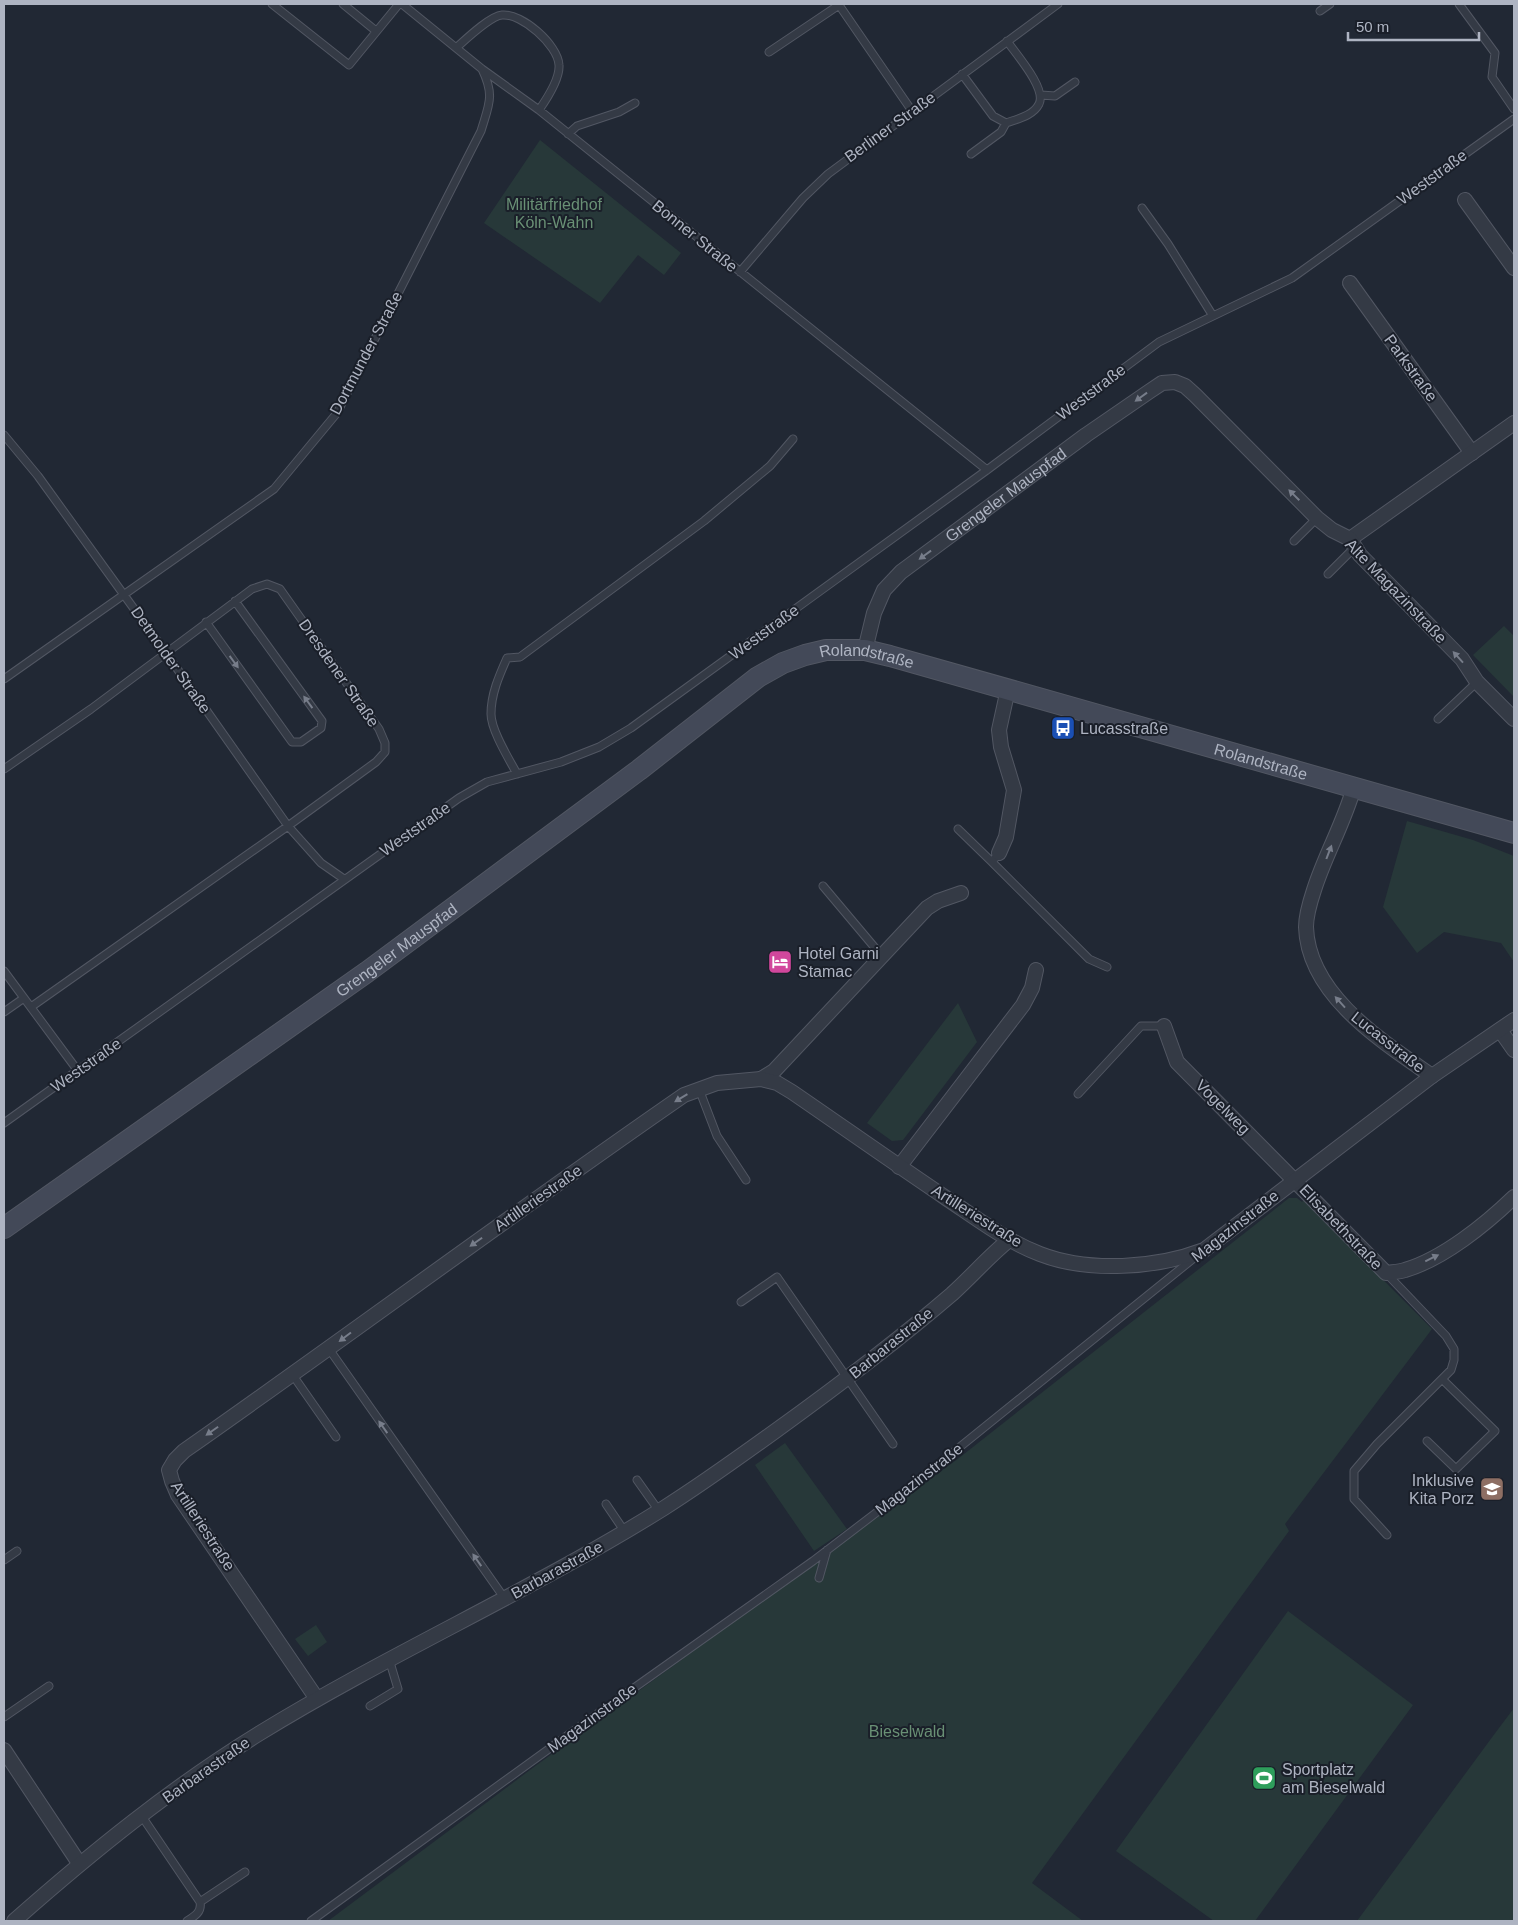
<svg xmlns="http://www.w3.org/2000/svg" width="1518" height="1925" font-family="Helvetica,sans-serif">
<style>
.green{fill:#273839}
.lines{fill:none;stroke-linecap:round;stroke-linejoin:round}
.service-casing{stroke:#525763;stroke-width:9}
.minor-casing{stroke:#525763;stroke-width:16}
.secondary-casing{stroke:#525763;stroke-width:22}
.service{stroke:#343a45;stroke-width:7}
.minor{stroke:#343a45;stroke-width:14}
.secondary{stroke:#434958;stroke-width:20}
.oneway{fill:#777d8a}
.labels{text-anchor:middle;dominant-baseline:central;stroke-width:4;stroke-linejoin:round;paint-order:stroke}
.street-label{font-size:16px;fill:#aeb4c2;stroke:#1a1f29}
.park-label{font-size:16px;fill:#699075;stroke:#1a1f29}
.poi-label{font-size:16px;fill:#aeb4c2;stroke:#1a1f29;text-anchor:start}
</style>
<rect width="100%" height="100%" fill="#212834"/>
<path class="green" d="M540,140L681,253L664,275L638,255L600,303L484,223Z
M1504,626L1514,636V697L1473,655Z
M1407,821L1473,840L1514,856V962L1501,943L1444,932L1417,953L1383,907Z
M958,1003L977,1042L903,1140L892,1141L867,1123Z
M1289,1198H1297L1302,1202L1304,1200L1432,1329L1285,1524L1289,1531L1032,1883L1083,1921H328L534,1767L959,1458Z
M785,1443L847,1529L814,1551L755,1465Z
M1288,1611L1413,1705L1255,1921H1214L1116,1851Z
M316,1625L327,1642L308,1656L295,1639Z
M1514,1708V1921H1357L1493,1736Z"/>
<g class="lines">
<defs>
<path id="service" d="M272,4L349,65L399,4
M343,4L376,31
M402,4L482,69L539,110L987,470
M1459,4L1495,53L1492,77L1514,109
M1320,11L1330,4
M456,48C465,40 490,16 502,15C522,13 558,45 559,65C560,78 546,100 539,110
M769,52L839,5L912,111
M962,74L993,116L1006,123C1017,119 1033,116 1039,104C1047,89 1016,54 1007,41
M1041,95L1055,96L1075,82
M568,134L577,126L619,112L635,103
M971,154L1001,132L1006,123
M1142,208L1168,244L1213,316
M740,272L803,198L828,174L1058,4
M4,435L38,476L166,653L288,826L321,863L344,879
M1294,541L1317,518
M1328,574L1354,548
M206,622L292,742H301L321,728L322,721L235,601
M4,679L274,489L337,413L481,131C489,104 495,96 482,69
M1438,719L1477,682
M4,769L91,709L252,589L267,584L280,589L379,729L385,743V752L376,762L288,826L31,1007
M517,774C509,759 491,730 491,714C491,694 499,676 507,658L520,657L704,521L770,466L793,439
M958,829L992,862
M999,853L992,862L1089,959L1107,967
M823,886L881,955
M4,971L78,1071
M4,1012L24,998
M699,1089L717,1136L746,1180
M1078,1094L1141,1026H1164
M4,1123L459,798L487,782L561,762L599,747L631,728L987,470L1159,342L1292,278L1514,119
M1386,1273L1446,1336L1454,1349V1360L1451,1370L1377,1444L1354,1471V1499L1387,1535
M741,1302L777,1277L893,1444
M329,1349L505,1599
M292,1374L336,1437
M1427,1441L1456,1469L1495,1431L1442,1379
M637,1480L659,1511
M606,1504L625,1532
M4,1560L17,1551
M819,1578L827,1550
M370,1706L398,1689L389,1659
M4,1717L49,1686
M141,1815L200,1902C202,1912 195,1916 187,1921
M200,1902L245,1872
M311,1921L593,1717L813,1561L919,1480L1194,1258"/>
<g id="minor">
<path d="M1465,200L1514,268"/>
<path d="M1350,283L1472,453"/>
<path d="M1350,539L1514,423"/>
<path id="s1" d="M865,650L874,613L884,590L901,572L1086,435L1150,391L1162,383L1175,382L1185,386L1195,395L1317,518L1332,530L1350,539L1360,555L1462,659L1477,682L1514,719"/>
<path d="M1354,787C1344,823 1325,855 1314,890C1310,902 1306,915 1306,927C1308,995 1383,1042 1432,1076"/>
<path d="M999,853L1006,837L1014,790L1001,747L999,730L1008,689"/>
<path d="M1164,1026L1177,1062L1386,1273C1392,1272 1399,1272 1405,1270C1443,1259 1486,1224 1514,1197"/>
<path d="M1500,1030L1514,1050"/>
<path d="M761,1079L774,1071L927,908L938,901L961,893"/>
<path d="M899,1167L1023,1005L1032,988L1036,970"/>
<path d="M317,1699L178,1495L172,1481L169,1470L175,1460L184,1451C351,1334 516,1211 684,1095L717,1083L761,1079L777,1083L792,1092C843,1127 894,1163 946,1198C976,1218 1006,1241 1040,1254C1089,1273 1157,1268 1204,1250L1432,1076L1514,1020"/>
<path d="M4,1750L79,1863"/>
<path d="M14,1921C91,1853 172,1787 260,1733C392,1652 533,1590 664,1508C702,1484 738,1458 774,1432C835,1388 895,1343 952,1294C972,1276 989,1256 1009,1240"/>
</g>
<g id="secondary">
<path id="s2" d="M4,1228L367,972L639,770L758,677L783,663L805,655L826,650H865L890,656L1514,833"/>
</g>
</defs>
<use href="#service" class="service-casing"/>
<use href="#minor" class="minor-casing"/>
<use href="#secondary" class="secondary-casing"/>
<use href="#service" class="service"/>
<use href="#minor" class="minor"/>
<use href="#secondary" class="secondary"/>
</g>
<defs><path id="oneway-solid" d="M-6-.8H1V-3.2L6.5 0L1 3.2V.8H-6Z" transform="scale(1.25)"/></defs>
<g class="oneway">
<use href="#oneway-solid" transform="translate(1141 397) rotate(144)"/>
<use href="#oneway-solid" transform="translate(1294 495) rotate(-135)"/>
<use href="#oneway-solid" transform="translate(925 555) rotate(144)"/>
<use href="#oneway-solid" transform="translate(1458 657) rotate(-132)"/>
<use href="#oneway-solid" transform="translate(234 662) rotate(54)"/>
<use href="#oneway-solid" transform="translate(308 702) rotate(-126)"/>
<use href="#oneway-solid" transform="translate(1329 852) rotate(-69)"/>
<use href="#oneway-solid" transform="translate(1340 1002) rotate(-132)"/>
<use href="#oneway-solid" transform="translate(681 1098) rotate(149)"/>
<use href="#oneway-solid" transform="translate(476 1242) rotate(145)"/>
<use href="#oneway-solid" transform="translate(1432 1258) rotate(-26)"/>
<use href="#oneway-solid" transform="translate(345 1337) rotate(143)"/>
<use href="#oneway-solid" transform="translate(383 1427) rotate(-125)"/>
<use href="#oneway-solid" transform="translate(212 1431) rotate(145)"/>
<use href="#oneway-solid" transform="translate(477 1560) rotate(-125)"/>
</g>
<defs>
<symbol id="bus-square" viewBox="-11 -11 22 22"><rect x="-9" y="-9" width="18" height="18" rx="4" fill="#1a4fb4" stroke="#1a1f29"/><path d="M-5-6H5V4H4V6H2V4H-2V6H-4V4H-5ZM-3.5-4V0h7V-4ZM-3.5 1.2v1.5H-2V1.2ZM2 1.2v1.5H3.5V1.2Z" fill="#fff"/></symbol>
<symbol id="hotel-square" viewBox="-11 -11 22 22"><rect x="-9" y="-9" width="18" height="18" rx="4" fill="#d1479c" stroke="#1a1f29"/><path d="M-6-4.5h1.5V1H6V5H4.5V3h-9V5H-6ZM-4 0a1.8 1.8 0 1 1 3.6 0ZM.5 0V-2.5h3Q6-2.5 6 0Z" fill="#fff"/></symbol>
<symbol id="school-square" viewBox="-11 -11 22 22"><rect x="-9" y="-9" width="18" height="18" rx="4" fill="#8d6e63" stroke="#1a1f29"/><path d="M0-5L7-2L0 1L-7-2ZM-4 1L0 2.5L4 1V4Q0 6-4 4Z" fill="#fff"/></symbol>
<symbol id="stadium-square" viewBox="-11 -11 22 22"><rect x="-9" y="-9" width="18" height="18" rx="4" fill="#2e9e5b" stroke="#1a1f29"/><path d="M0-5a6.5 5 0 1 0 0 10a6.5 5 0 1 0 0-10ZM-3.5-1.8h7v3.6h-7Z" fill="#fff"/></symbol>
</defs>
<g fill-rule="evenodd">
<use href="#bus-square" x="1049" y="714" width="28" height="28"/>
<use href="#hotel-square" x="766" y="948" width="28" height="28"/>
<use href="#school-square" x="1478" y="1475" width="28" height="28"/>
<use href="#stadium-square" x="1250" y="1764" width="28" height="28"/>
</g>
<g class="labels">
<g class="street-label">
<text transform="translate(890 127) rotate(-36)">Berliner Straße</text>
<text transform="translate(1432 177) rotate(-36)">Weststraße</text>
<text transform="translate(695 236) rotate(39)">Bonner Straße</text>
<text transform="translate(366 353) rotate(-62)">Dortmunder Straße</text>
<text transform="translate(1411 368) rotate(54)">Parkstraße</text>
<text transform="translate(1091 392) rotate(-37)">Weststraße</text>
<text stroke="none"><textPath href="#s1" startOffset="218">Grengeler Mauspfad</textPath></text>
<text transform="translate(1396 591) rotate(46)">Alte Magazinstraße</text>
<text transform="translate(764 632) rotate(-36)">Weststraße</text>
<text stroke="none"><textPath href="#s2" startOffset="1049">Rolandstraße</textPath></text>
<text transform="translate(171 660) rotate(55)">Detmolder Straße</text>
<text transform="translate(339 673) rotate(55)">Dresdener Straße</text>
<text stroke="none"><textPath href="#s2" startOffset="1458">Rolandstraße</textPath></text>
<text transform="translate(415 829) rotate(-35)">Weststraße</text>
<text stroke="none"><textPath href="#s2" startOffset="481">Grengeler Mauspfad</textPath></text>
<text transform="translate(1388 1042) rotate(38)">Lucasstraße</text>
<text transform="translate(86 1065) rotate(-35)">Weststraße</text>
<text transform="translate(1223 1107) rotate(45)">Vogelweg</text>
<text transform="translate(538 1198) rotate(-35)">Artilleriestraße</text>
<text transform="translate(977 1216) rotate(32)">Artilleriestraße</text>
<text transform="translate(1235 1226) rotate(-38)">Magazinstraße</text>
<text transform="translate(1341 1227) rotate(46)">Elisabethstraße</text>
<text transform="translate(891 1343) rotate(-39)">Barbarastraße</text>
<text transform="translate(919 1479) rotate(-38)">Magazinstraße</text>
<text transform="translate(203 1526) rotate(57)">Artilleriestraße</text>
<text transform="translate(557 1570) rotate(-29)">Barbarastraße</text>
<text transform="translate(592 1718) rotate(-36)">Magazinstraße</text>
<text transform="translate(206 1770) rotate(-35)">Barbarastraße</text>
</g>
<g class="park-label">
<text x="554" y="204">Militärfriedhof<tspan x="554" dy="18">Köln-Wahn</tspan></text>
<text x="907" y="1731">Bieselwald</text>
</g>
<g class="poi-label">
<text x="1080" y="728">Lucasstraße</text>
<text x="798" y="953">Hotel Garni<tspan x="798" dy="18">Stamac</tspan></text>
<text x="1474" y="1480" text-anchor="end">Inklusive<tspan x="1474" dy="18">Kita Porz</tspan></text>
<text x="1282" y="1769">Sportplatz<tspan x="1282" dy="18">am Bieselwald</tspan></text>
</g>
</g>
<rect width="1518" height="1925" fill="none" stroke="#aeb4c2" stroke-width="10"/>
<path d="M1348 32v8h131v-8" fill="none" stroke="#aeb4c2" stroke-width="2.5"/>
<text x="1356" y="32" font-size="15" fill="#aeb4c2" stroke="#1a1f29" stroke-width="4" paint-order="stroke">50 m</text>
</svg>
